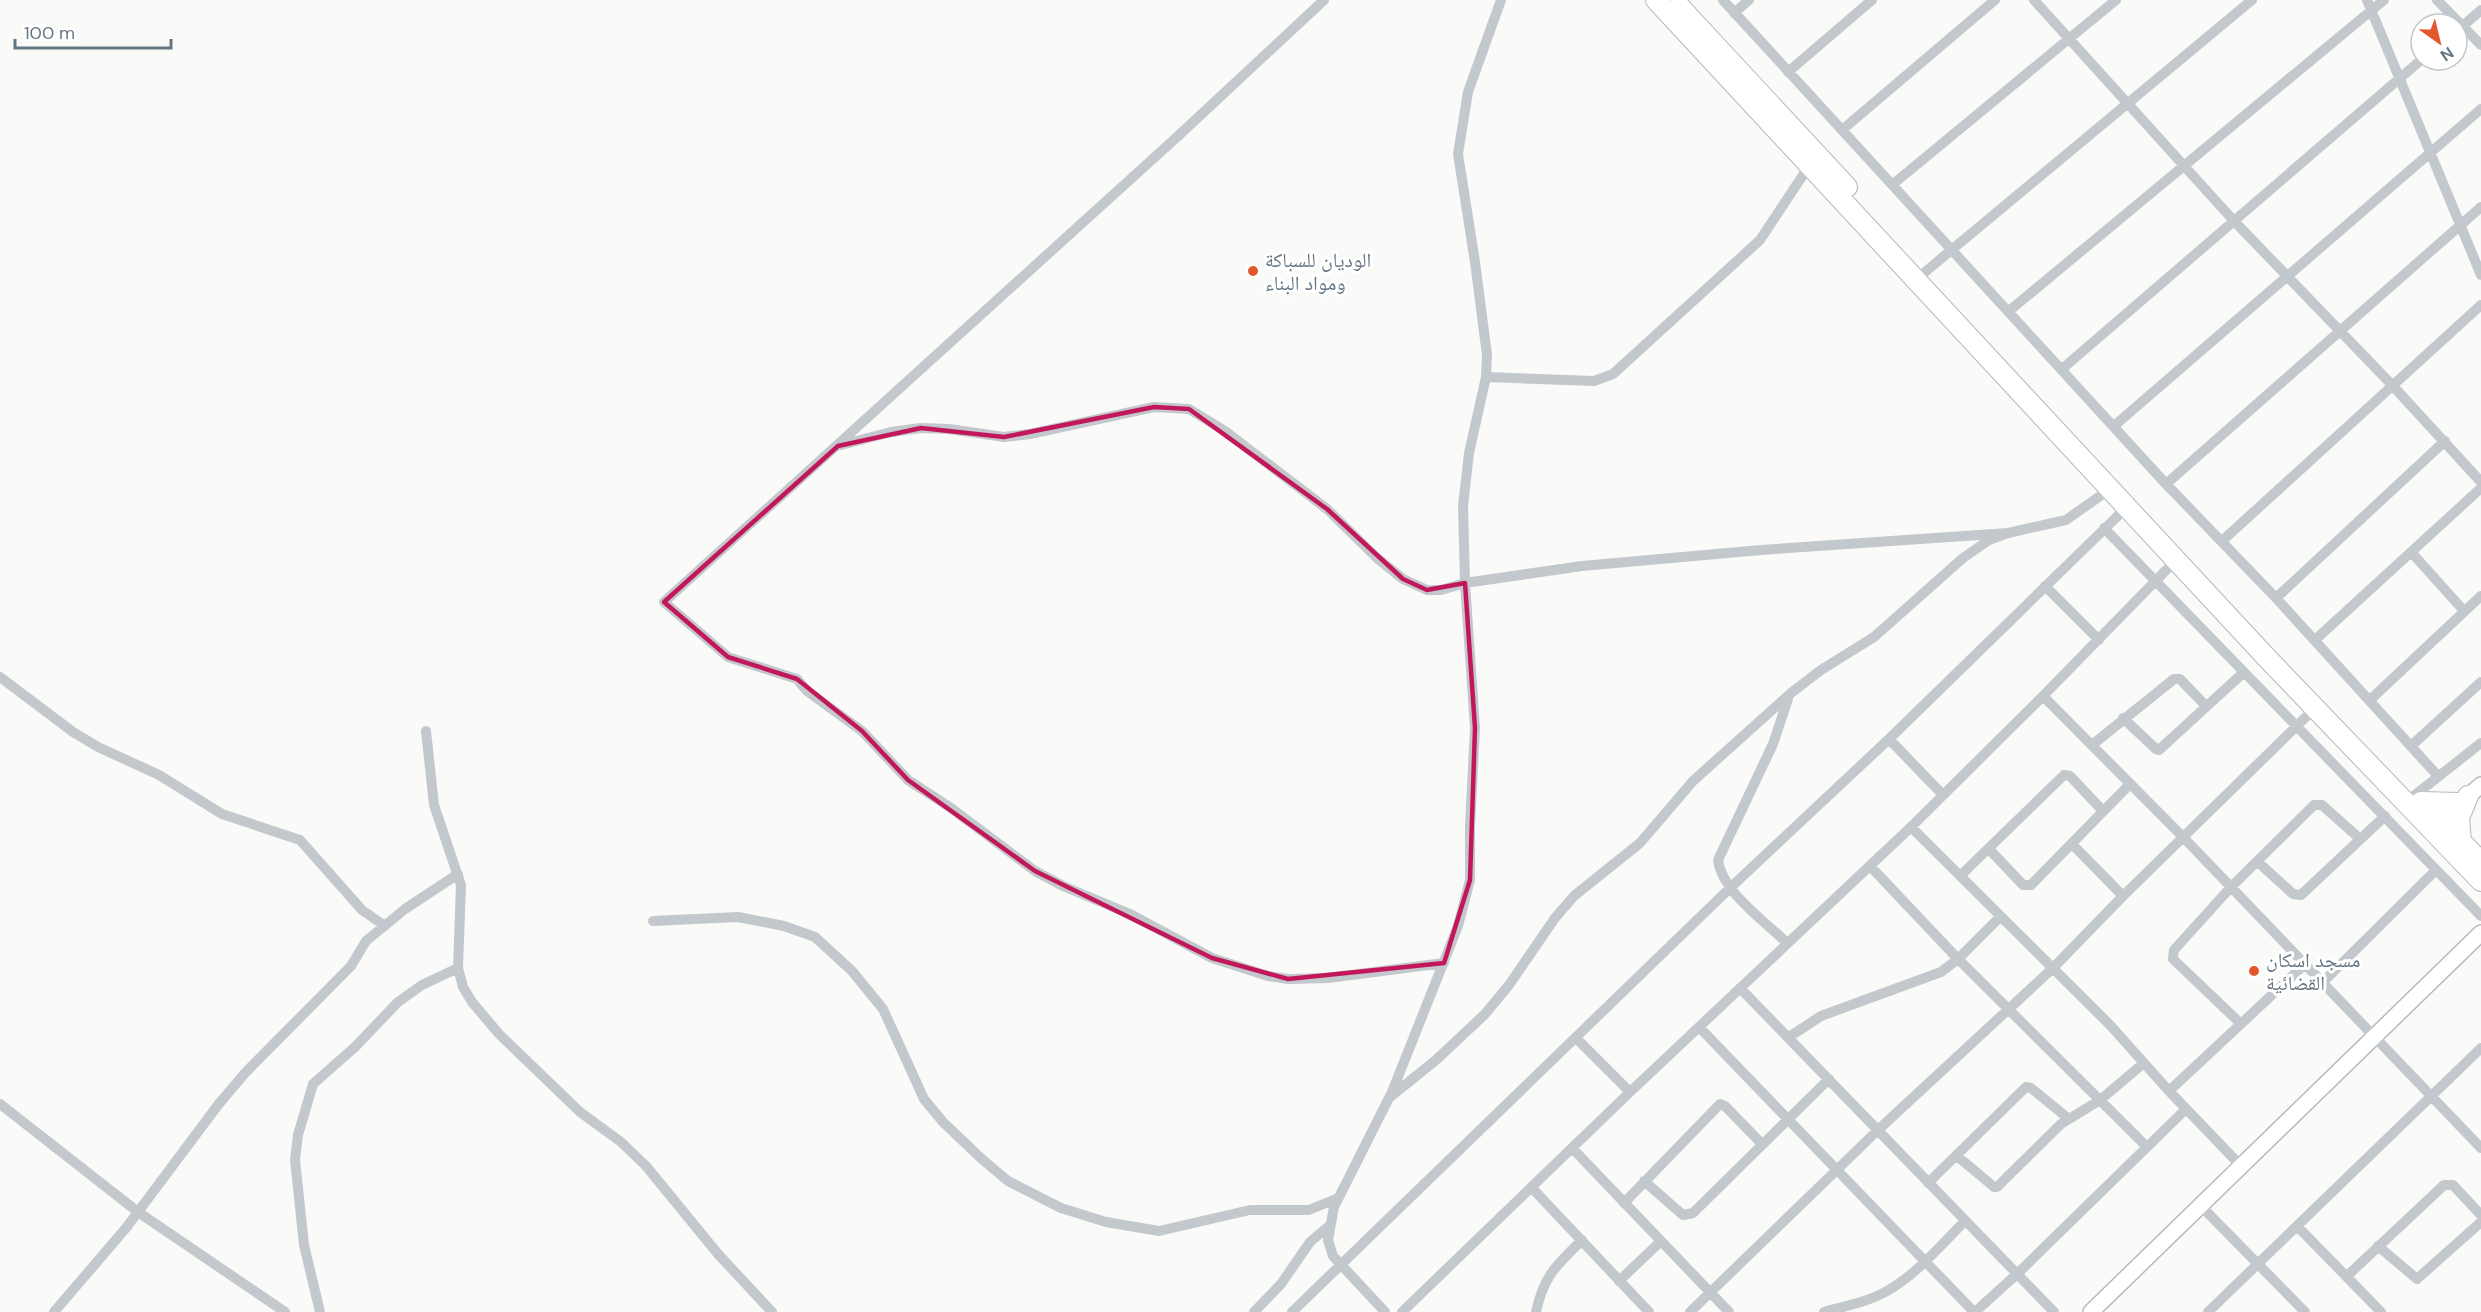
<svg xmlns="http://www.w3.org/2000/svg" width="2481" height="1312" font-family="'DM Sans','Noto Naskh Arabic',sans-serif">
<style>
.lines{fill:none;stroke-linecap:round;stroke-linejoin:round}
.secondary-casing{stroke:#b3babf;stroke-width:18}
.highway-casing{stroke:#b4b9bd;stroke-width:22}
.street{stroke:#c3c8cc;stroke-width:10}
.secondary{stroke:#fff;stroke-width:15}
.highway{stroke:#fff;stroke-width:20}
.marked{fill:none;stroke:#c2185b;stroke-width:4.5;stroke-linejoin:round}
.poi-dot{fill:#e4572e;stroke:#fff;stroke-width:2}
.labels{text-anchor:middle;dominant-baseline:central;stroke-width:6;stroke-linejoin:round;paint-order:stroke}
.poi-label{font-size:20px;fill:#657683;stroke:#fff;text-anchor:start}
</style>
<rect width="100%" height="100%" fill="#fafaf8"/>
<g class="lines">
<defs>
<path id="secondary" d="M2433,827L2481,785
M2091,1312L2481,933"/>
<path id="highway" d="M1656,0L2266,657L2481,881
M1679,6L1847,187
M2421,802L2460,803
M2433,813L2481,862
M2461,842L2459,818L2468,796"/>
</defs>
<use href="#secondary" class="secondary-casing"/>
<use href="#highway" class="highway-casing"/>
<path class="street" d="M1324,0L1177,137L664,602L728,657L797,679L807,691L862,731L908,780L951,808L1035,871L1063,886L1130,914L1212,958L1268,976L1288,979L1328,978L1444,963
M1723,0L2166,484L2276,598L2438,776
M2034,0L2234,221L2393,386L2481,482
M2367,0L2481,275
M2437,0L2481,45
M1734,13L1749,0
M2458,30L2481,10
M1788,72L1872,0
M1842,130L1995,0
M1892,185L2116,0
M1925,272L2252,0
M2009,311L2384,0
M2062,369L2421,60
M1486,377L1594,381L1613,374L1760,240L1809,166
M2114,426L2481,109
M841,445L891,432L921,428L949,429L1004,437L1030,434L1154,407L1189,409L1225,431L1327,509L1377,558L1403,579L1427,590H1441L1465,583L1582,566L1761,550L2008,533
M2166,484L2481,207
M2104,528L2481,916
M2222,541L2481,305
M2412,553L2464,611
M2045,586L2099,640
M2276,598L2445,441
M2315,640L2481,488
M0,677L73,732L98,747L159,775L222,814L300,840L362,910L385,926
M2043,696L2183,837L2481,1148
M2370,700L2481,596
M2123,718L2156,749L2159,750L2243,673
M426,731L434,805L461,885L458,968L463,987L472,1002L499,1034L580,1112L621,1142L646,1166L718,1254L772,1312
M1889,739L1943,795
M2092,745L2174,679H2180L2206,706
M2411,746L2481,682
M2415,795L2481,743
M1911,827L2110,1025L2169,1091L2241,1166
M2072,844L2123,896
M1989,849L2023,885H2031L2130,784
M2258,862L2293,894L2301,895L2385,816
M1870,866L1958,959L2147,1147
M1960,876L2064,775L2070,776L2103,811
M653,921L738,917L784,926L815,937L852,971L883,1009L924,1099L943,1122L983,1160L1008,1181L1061,1208L1106,1222L1159,1231L1250,1210H1309L1338,1198
M1787,943C1765,921 1722,892 1718,860L1773,744L1788,699
M2322,983L2436,870
M1740,988L2054,1312
M2241,1024L2173,959L2174,950L2231,887L2314,805H2322L2359,838
M1699,1027L1974,1312
M1789,1037L1821,1016L1941,972L1958,959L2000,917
M1576,1038L1630,1092
M2169,1091L2304,965
M1390,1097L1436,1060L1485,1014L1509,985L1555,918L1574,896L1640,843L1693,781L1791,693L1821,670L1874,637L1963,558L1989,540L2008,533L2066,520L2110,489
M0,1104L138,1212L285,1312
M1573,1149L1729,1312
M1957,1156L1994,1187H1997L2061,1124L2100,1100L2144,1063
M1644,1181L1683,1215L1693,1213L1829,1079
M1928,1183L2026,1087L2031,1088L2069,1119
M1532,1188L1649,1312
M1624,1203L1720,1104L1725,1106L1761,1143
M2201,1206L2305,1312
M2297,1226L2381,1312
M2378,1246L2417,1279L2481,1222
M2347,1276L2444,1185H2453L2481,1215
M1619,1281L1661,1241
M54,1312L126,1228L218,1105L245,1073L351,966L366,941L405,909L458,874
M320,1312L304,1245L295,1160L298,1135L313,1084L355,1047L398,1002L422,985L458,968
M1254,1312L1281,1284L1310,1242L1329,1226
M1292,1312L1730,888L1889,739L2127,507
M1385,1312L1333,1256L1328,1240L1334,1207L1392,1092L1458,926L1470,880V826L1475,728L1465,583L1463,506L1469,453L1486,377L1487,355L1475,262L1458,154L1468,92L1501,0
M1402,1312L1630,1092L1911,827L2043,696L2176,560
M1536,1312C1544,1275 1556,1266 1582,1240
M1690,1312L1878,1130L2053,968L2123,896L2315,708
M1824,1312C1845,1306 1868,1302 1887,1291C1916,1275 1941,1245 1964,1222
M1975,1312L2017,1274L2186,1109
M2208,1312L2481,1048"/>
<use href="#secondary" class="secondary"/>
<use href="#highway" class="highway"/>
</g>
<path class="marked" d="M1154,407L1189,409L1327,509L1403,579L1427,590L1465,583L1475,728L1470,880L1444,963L1288,979L1212,958L1035,871L908,780L862,731L797,679L728,657L664,602L838,446L921,428L1004,437Z"/>
<g class="poi-dot">
<circle cx="1253" cy="271" r="6"/>
<circle cx="2254" cy="971" r="6"/>
</g>
<g class="labels">
<g class="poi-label">
<text x="1265" y="260">الوديان للسباكة<tspan x="1265" dy="23">ومواد البناء</tspan></text>
<text x="2266" y="960">مسجد اسكان<tspan x="2266" dy="23">القضائية</tspan></text>
</g>
</g>
<g transform="translate(2439 42) rotate(146)"><circle r="28" fill="#ffffff" stroke="#c1c8cd" stroke-width="1.5"/>
<path d="M0-4.5L10 22L0 15L-10 22Z" fill="#e4572e"/>
<text y="-9" font-size="16" font-weight="bold" text-anchor="middle" fill="#657683">N</text>
</g>
<path d="M15 39v9h156v-9" fill="none" stroke="#657683" stroke-width="3"/>
<text x="24" y="39" font-size="18" fill="#657683" stroke="#ffffff" stroke-width="4.5" paint-order="stroke">100 m</text>
</svg>
